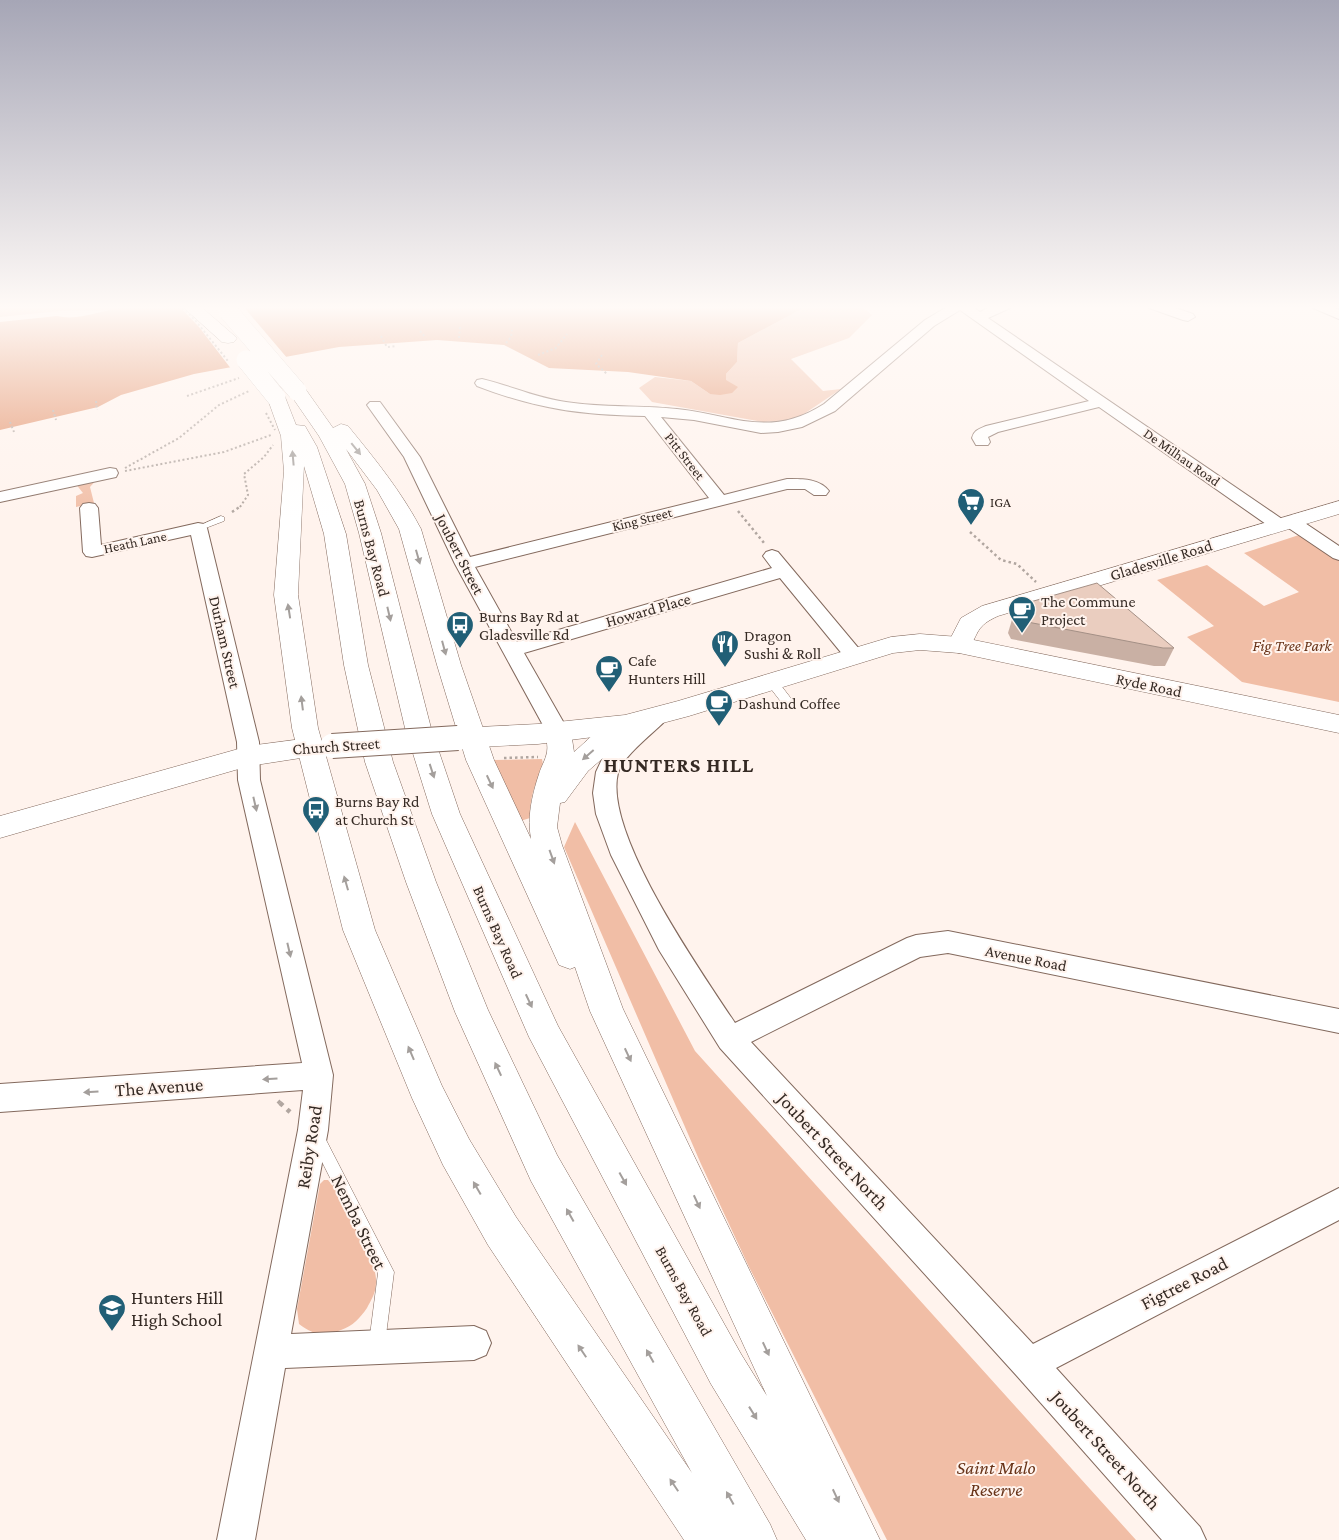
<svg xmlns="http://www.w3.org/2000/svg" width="1339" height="1540" font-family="'Crimson Pro',serif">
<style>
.green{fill:#f1bea6}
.water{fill:#e3926b}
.pier{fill:#fff3ed}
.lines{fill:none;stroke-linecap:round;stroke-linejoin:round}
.service-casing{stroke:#83695d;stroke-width:1}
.minor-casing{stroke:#83695d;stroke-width:2}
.tertiary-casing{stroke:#83695d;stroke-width:1}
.secondary-casing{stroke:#83695d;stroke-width:1}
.primary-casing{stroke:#83695d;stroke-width:1}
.path-far3{stroke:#b1a6a0;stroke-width:2;stroke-dasharray:2 2.5;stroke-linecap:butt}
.path-far2{stroke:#b1a6a0;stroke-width:2.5;stroke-dasharray:2.5 3;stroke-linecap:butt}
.path-far1{stroke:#b1a6a0;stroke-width:4;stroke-dasharray:3 4.5;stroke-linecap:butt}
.path{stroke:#b1a6a0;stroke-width:4.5;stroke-dasharray:4 5.5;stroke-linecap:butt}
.service{fill:#fff;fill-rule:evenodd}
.minor{fill:#fff;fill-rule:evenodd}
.tertiary{fill:#fff;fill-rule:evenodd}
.secondary{fill:#fff;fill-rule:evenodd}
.primary{fill:#fff;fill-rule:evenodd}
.secondary-bridge-casing{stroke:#83695d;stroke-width:26;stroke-linecap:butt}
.primary-bridge-casing{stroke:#83695d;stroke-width:19;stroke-linecap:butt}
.path-bridge{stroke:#b1a6a0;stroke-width:2;stroke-dasharray:2 2.5;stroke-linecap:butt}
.secondary-bridge{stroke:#fff;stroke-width:24}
.primary-bridge{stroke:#fff;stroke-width:19}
.wall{fill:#c9b0a4}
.building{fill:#eacdbf;stroke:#a49086}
.oneway{fill:#a49f9c}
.labels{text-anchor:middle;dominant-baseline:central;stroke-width:4;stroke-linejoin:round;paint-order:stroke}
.far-street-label{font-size:14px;fill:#352a24;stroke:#fff3ed}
.far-poi-label{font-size:14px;fill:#352a24;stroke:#fff3ed;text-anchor:start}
.street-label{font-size:16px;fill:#352a24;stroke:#fff3ed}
.poi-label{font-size:16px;fill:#352a24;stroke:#fff3ed;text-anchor:start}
.park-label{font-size:16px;font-style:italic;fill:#693419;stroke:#fff3ed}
.near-street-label{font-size:19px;fill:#352a24;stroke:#fff3ed}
.near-poi-label{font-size:19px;fill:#352a24;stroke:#fff3ed;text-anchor:start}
.near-park-label{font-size:19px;font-style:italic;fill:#693419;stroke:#fff3ed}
.district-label{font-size:21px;font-weight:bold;letter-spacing:1px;fill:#352a24;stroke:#fff3ed}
</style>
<rect width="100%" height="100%" fill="#fff3ed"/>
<path class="green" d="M0,305H144L113,310L60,311L0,317Z
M809,305H859L872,315L849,338L791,359L823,391L841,389L798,418L787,420L763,422L652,402L639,388L655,377L691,381L710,394L726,380V374L737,362L738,343Z
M98,478L90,487L94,503L76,507V496L83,493L75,483Z
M1302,534L1339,559V702L1242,682L1187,637L1214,626L1157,580L1207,565L1264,606L1299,592L1244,553Z
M542,759L544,770C533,784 530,800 530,818L517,822L493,760Z
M575,822L695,1051L1136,1540H887L749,1267L701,1164L564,847Z
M324,1180H328L333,1186C345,1208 378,1261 376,1283C376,1293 371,1300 367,1308C360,1318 353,1326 341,1330C323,1336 315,1336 299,1324L297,1309L320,1184Z"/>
<path class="water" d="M160,305H809L738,343L737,362L726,374V380L738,387L732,393L720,395L710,394L691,381L628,372L549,368L504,345L437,340L339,347L194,374L121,395L98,407L0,430V322L57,316C78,321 99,311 120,308C133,306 147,306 160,305Z"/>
<path class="pier" d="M178,305H242L288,359L232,370L199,327Z"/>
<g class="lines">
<defs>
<path id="service" d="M221,516L224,517V521L198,531L194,528Z
M772,678L776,679L793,701L794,704L793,707H785L768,685L767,682L768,679Z
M318,1132L323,1134L394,1272L385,1343L383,1349L377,1351L371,1349L369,1343L378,1273L313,1144L311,1139L313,1134Z"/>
<path id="minor" d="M950,305H970L980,312L994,305H1012L1010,308L988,318L1282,519L1290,516L1296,517L1339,546V560L1333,558L1287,527L1279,530L1273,529L1099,407L998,432L988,437L990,442L988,445H976L972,438C974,430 979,429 986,426L1089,401L960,310L934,326L835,411L802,427L778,432L761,433L694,420L661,417L724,495L787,479C801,479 819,478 829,491L826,495H814L805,489H787L475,567L517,642L772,568L763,556L766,552L772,550L778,552L865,656L862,661L855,663L848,661L780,578L524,653L569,732L566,738L558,740L550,738L455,564L404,457L367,405L370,402H380L420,457L470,557L709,498L645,416C581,415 537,409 477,386L475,383L477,380L482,379C511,386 537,398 566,402C603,408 640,405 677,409C733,415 770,439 824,404L925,320Z
M1147,305H1167L1193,314L1195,317L1188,321L1183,320L1149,308Z
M1311,305H1329L1339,310V319L1313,308Z
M110,468L116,469L118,473L116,477L0,502V492Z
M89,503L95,504L98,508L101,545L198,523L204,524L207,528L259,742L260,780L333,1075L328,1130L291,1334L474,1326L486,1331L491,1343L486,1355L474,1360L285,1368L255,1540H217L298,1130L303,1090L0,1112V1084L302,1063L238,780L237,742L191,535L92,557L86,556L83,552L80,508L83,504Z
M656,709L664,712L667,717L664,722C651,735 623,756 618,773C603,833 701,971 735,1023L907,938L916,935L948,931L1339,1009V1033L948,953L920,957L751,1042L1033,1344L1339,1188V1220L1056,1368L1200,1527L1206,1540H1162L1017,1376L720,1048L659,950L611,855L596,814L593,793L596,772L604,755L648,712Z"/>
<path id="tertiary" d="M1339,501V514L998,616C976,626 979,632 968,651L959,653L950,651L947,645L961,618L982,606Z
M310,738L320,741L323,748L320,755L249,766L0,838V816L249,746Z"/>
<path id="secondary" d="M920,634L959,637L1339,715V733L959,653L920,650L893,653L689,716L625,733L538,744L458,748L449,745L445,738L449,731L458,728L538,724L625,715L678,701L891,637Z"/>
<path id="primary" d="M181,305H199L237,338L234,342L228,343L222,342Z
M297,385L304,387L333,428L341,424L348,426C375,459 401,491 421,529L461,665L494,760L531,839C527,817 532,795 539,774C541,767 546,759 547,752C549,740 542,737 549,725L558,722L567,725L571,732L574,752C591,738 612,711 634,717L638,724L634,731L588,771L565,802L560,803L557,827L562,845L623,1009L880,1540H806L711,1384L529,1037L432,814L405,728L359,533L345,484L319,436L288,391L290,387ZM346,449L377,490L399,529L437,665L466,760L559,965L570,969L575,967L590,1011L767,1396L741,1354L558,1026L460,814L431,728L381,533L365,484Z
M276,391L283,393L285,397L296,425L305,426L317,447L346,534L368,665L393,762L436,882L488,1010L557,1155L770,1524L777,1540H684L488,1245L443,1165L412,1098L343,930L292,728L274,595L284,471L281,436L267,397L269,393ZM304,466L324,534L344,665L365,762L406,882L455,1012L531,1181L692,1473L516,1217L469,1139L442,1086L375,930L318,728L298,595Z"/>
</defs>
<use href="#service" class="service-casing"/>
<use href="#minor" class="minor-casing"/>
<use href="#tertiary" class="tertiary-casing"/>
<use href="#secondary" class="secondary-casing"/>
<use href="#primary" class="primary-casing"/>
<path class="path-far3" d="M420,331L426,338
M381,336L387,347L396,346
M459,338L460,327
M506,343L511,337L512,330
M538,355L556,348L567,334
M602,355L596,364L607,374
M187,396L239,378
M96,401L97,410
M53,410L56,420
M10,422L14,432
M125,468L179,438L219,405L249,391
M125,471L224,452L271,435
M240,507L248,495L244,474L264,457L273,445"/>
<path class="path-far2" d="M738,511L764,543
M232,512L241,506
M970,532L1001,560L1017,564L1036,582
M504,758L538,757"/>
<path class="path-far1" d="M278,1101L282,1105"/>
<path class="path" d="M280,1103L290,1112"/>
<use href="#service" class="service"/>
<use href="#minor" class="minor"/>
<use href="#tertiary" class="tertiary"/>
<use href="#secondary" class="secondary"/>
<use href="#primary" class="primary"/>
<defs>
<path id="secondary-bridge" d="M332,746L458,738"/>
<path id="primary-bridge" d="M228,311L297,391
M246,360L276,397"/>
</defs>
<use href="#secondary-bridge" class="secondary-bridge-casing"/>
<use href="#primary-bridge" class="primary-bridge-casing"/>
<path class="path-bridge" d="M179,305L195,320L228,361
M266,413L275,430"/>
<use href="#secondary-bridge" class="secondary-bridge"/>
<use href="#primary-bridge" class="primary-bridge"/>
</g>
<path class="wall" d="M1016,606L1174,648L1165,666H1154L1011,639L1008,633Z"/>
<path class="building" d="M1097,583L1174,648H1163L1017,620L1014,614L1016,606Z"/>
<defs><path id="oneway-solid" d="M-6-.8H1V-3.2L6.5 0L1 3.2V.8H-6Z" transform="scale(1.25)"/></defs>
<g class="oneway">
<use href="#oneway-solid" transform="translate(356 449) rotate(51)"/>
<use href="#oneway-solid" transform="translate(293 458) rotate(-95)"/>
<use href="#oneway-solid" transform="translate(418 557) rotate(74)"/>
<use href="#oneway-solid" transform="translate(289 611) rotate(-99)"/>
<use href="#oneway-solid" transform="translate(389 614) rotate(77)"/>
<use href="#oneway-solid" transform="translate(444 648) rotate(75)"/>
<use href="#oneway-solid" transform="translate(302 703) rotate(-97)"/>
<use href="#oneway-solid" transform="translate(588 755) rotate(139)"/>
<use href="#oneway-solid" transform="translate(432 771) rotate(72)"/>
<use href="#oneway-solid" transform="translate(490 782) rotate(65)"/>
<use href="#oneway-solid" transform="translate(255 804) rotate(77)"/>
<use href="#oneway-solid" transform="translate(552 857) rotate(70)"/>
<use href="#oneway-solid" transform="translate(346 883) rotate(-106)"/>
<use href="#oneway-solid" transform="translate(289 950) rotate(77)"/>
<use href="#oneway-solid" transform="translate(529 1001) rotate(65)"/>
<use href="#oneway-solid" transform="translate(411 1053) rotate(-113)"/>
<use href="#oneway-solid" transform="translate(628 1055) rotate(65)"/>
<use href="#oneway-solid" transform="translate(498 1069) rotate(-115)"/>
<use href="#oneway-solid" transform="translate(270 1079) rotate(176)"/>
<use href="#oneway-solid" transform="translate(91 1092) rotate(176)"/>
<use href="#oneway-solid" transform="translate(623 1179) rotate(61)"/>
<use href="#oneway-solid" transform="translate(477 1188) rotate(-120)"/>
<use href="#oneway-solid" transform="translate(697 1202) rotate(65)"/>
<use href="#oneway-solid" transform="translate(570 1215) rotate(-119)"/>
<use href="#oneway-solid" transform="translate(766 1349) rotate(65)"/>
<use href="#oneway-solid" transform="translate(582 1351) rotate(-124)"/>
<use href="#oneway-solid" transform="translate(650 1356) rotate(-119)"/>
<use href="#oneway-solid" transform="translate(753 1413) rotate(58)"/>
<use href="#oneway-solid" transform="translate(674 1485) rotate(-124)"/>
<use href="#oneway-solid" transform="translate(836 1496) rotate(65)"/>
<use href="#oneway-solid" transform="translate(730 1498) rotate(-119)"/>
</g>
<linearGradient id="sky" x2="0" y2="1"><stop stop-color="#a6a6b6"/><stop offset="0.59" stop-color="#fffaf7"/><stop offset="1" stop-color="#fffaf7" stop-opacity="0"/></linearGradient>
<rect width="1339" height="521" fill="url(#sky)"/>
<defs>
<symbol id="supermarket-pin" viewBox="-11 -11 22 30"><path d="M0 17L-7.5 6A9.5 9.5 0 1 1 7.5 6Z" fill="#215f76" stroke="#fff3ed"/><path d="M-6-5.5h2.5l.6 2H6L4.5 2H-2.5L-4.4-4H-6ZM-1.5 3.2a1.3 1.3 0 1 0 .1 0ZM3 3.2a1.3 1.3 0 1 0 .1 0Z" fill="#fff"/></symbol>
<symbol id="cafe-pin" viewBox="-11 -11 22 30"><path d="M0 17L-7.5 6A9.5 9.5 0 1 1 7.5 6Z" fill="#215f76" stroke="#fff3ed"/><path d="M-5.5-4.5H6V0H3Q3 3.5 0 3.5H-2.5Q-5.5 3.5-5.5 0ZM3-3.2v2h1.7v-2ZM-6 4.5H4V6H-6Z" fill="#fff"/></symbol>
<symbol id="bus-pin" viewBox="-11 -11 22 30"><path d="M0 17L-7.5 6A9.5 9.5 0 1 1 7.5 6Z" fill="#215f76" stroke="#fff3ed"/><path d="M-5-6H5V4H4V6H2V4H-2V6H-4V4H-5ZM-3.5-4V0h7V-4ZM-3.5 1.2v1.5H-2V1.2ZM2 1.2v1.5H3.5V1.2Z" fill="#fff"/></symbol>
<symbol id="restaurant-pin" viewBox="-11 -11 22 30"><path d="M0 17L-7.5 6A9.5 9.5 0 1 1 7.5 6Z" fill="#215f76" stroke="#fff3ed"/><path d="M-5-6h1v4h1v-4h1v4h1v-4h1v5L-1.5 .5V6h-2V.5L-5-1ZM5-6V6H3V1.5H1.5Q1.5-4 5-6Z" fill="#fff"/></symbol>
<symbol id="school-pin" viewBox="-11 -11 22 30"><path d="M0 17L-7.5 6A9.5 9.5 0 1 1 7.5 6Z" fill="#215f76" stroke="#fff3ed"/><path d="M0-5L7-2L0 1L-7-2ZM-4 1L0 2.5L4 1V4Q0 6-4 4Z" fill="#fff"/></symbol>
</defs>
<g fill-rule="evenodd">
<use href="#supermarket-pin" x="955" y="486" width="32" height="43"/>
<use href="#cafe-pin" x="1006" y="594" width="32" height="43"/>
<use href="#bus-pin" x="444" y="609" width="32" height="43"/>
<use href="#restaurant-pin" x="709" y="628" width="32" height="43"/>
<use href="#cafe-pin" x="593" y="653" width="32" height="43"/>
<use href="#cafe-pin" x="703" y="687" width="32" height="43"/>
<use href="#bus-pin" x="300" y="794" width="32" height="43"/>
<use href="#school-pin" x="96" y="1292" width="32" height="43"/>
</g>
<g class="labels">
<g class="far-street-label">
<text transform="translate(685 456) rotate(52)">Pitt Street</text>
<text transform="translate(1182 457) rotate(35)">De Milhau Road</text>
<text transform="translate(642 519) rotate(-14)">King Street</text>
<text transform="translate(135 542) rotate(-12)">Heath Lane</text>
</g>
<g class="far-poi-label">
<text x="990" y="502">IGA</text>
</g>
<g class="street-label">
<text transform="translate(372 548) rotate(75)">Burns Bay Road</text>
<text transform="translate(460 554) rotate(63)">Joubert Street</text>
<text transform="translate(1161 560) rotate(-17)">Gladesville Road</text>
<text transform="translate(648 610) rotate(-16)">Howard Place</text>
<text transform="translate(225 642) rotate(77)">Durham Street</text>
<text transform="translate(1149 685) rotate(12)">Ryde Road</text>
<text transform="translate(336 746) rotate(-4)">Church Street</text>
<text transform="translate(498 932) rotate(66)">Burns Bay Road</text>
<text transform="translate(1026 958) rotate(11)">Avenue Road</text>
<text transform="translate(684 1291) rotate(61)">Burns Bay Road</text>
</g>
<g class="poi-label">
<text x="1041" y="601">The Commune<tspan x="1041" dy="18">Project</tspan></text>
<text x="479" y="616">Burns Bay Rd at<tspan x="479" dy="18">Gladesville Rd</tspan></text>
<text x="744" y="635">Dragon<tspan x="744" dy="18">Sushi &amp; Roll</tspan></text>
<text x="628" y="660">Cafe<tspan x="628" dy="18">Hunters Hill</tspan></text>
<text x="738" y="703">Dashund Coffee</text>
<text x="335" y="801">Burns Bay Rd<tspan x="335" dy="18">at Church St</tspan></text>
</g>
<g class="park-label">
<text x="1292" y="645">Fig Tree Park</text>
</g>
<g class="near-street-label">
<text transform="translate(159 1087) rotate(-4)">The Avenue</text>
<text transform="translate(309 1147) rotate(-81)">Reiby Road</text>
<text transform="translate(833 1151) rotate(47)">Joubert Street North</text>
<text transform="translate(359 1222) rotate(64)">Nemba Street</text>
<text transform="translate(1184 1283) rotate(-27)">Figtree Road</text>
<text transform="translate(1106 1450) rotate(48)">Joubert Street North</text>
</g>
<g class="near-poi-label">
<text x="131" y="1297">Hunters Hill<tspan x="131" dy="22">High School</tspan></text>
</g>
<g class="near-park-label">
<text x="996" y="1467">Saint Malo<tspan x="996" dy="22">Reserve</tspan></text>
</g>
<g class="district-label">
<text x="679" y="765">HUNTERS HILL</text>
</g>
</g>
</svg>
